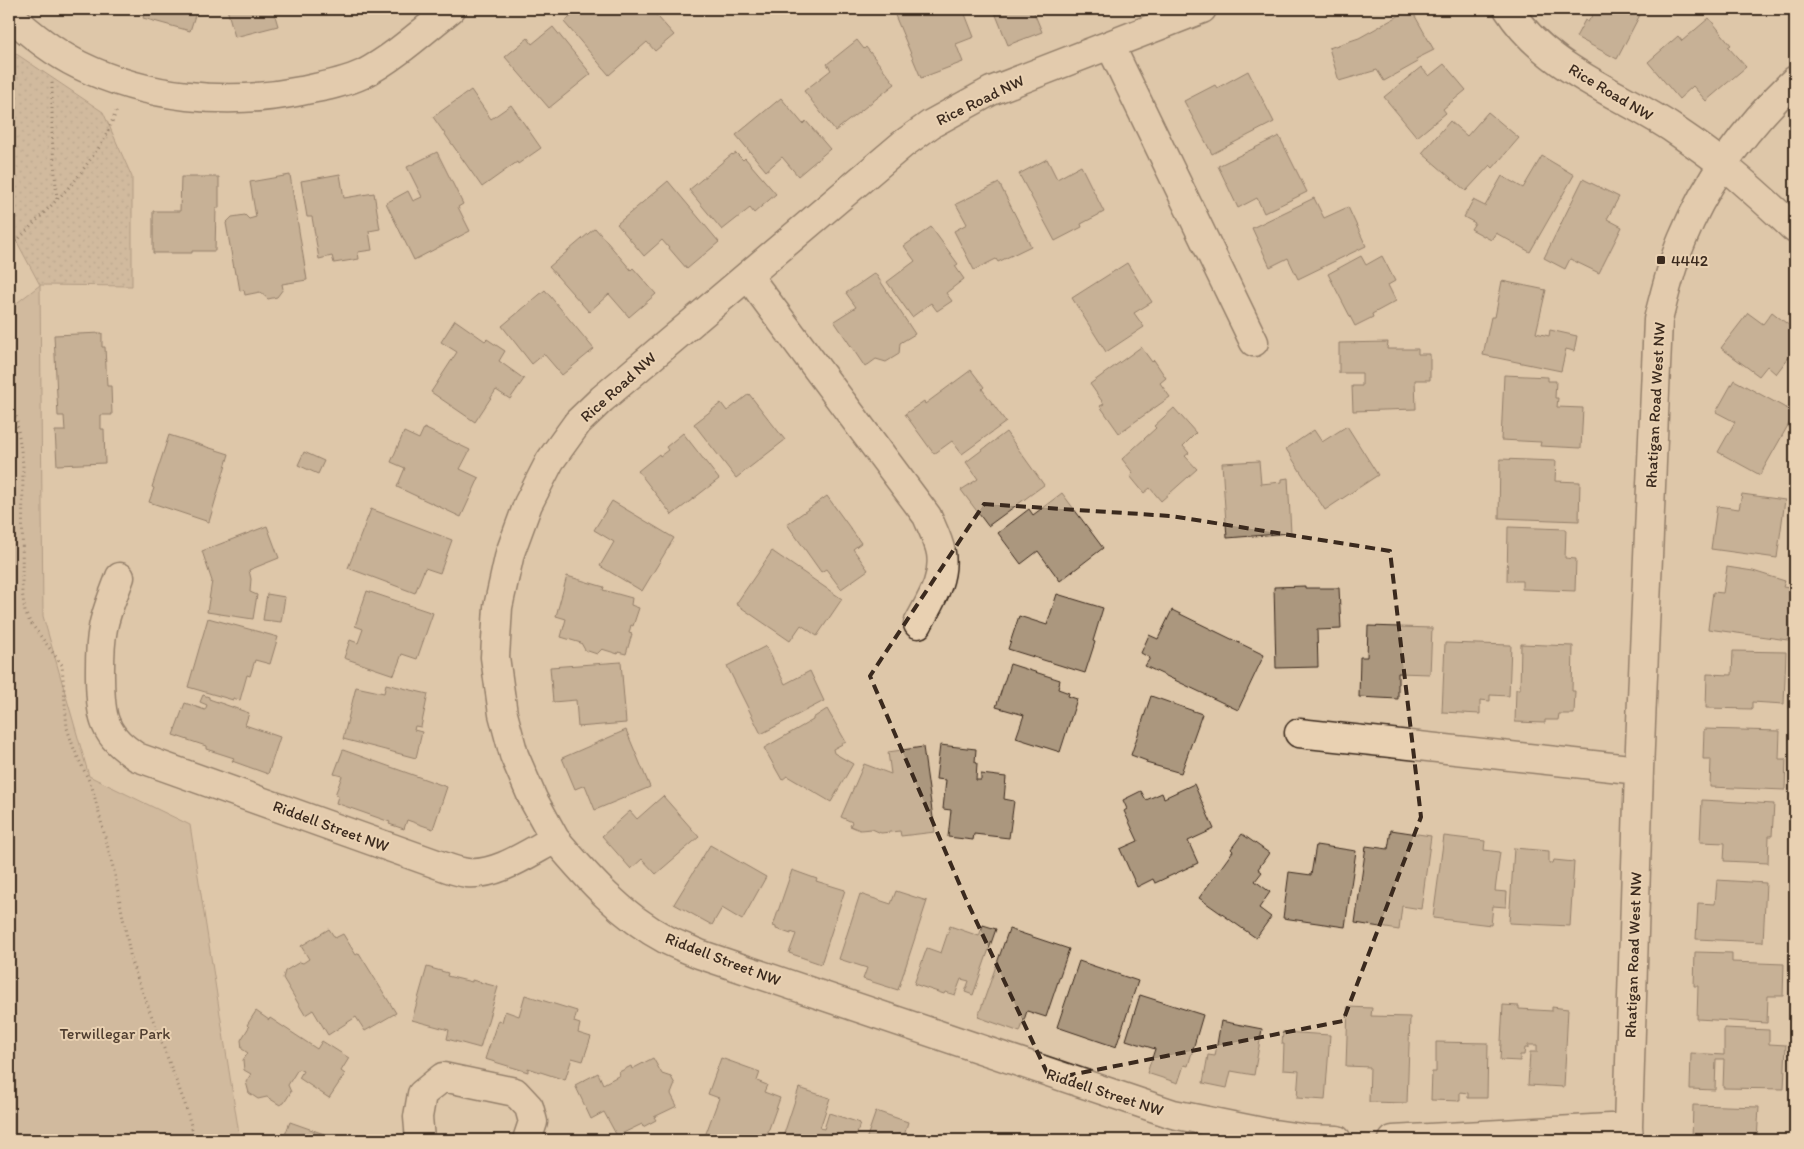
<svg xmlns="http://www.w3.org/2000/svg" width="1804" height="1149" font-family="Itim,sans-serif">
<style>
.grass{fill:url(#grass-dots);stroke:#7e6a57}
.green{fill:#c0aa90;stroke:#7e6a57}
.building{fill:#ab977e;stroke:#3b2a1e}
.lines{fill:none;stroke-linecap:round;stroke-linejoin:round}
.minor-casing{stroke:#3b2a1e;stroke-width:31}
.path{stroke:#3b2a1e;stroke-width:3;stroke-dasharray:1 4;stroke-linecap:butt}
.minor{stroke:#e9d1b2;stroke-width:28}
.marked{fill:none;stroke:#3b2a1e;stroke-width:4;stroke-dasharray:10 6;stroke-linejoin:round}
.poi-dot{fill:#3b2a1e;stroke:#e9d1b2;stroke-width:2}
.labels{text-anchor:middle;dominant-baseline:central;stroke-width:4;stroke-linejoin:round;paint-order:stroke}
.street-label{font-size:16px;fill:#3b2a1e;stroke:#e9d1b2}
.poi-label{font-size:16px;fill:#3b2a1e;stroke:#e9d1b2;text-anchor:start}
.park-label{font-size:16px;fill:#4f3d2f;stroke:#e9d1b2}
</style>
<defs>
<pattern id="grass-dots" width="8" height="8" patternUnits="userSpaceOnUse" patternTransform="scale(1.25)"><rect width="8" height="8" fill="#c0aa90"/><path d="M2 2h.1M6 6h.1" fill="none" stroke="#9d8b75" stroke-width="1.8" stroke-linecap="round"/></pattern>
</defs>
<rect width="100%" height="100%" fill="#dec7a9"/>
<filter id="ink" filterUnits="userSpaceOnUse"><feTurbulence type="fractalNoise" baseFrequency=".02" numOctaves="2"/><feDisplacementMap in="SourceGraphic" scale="10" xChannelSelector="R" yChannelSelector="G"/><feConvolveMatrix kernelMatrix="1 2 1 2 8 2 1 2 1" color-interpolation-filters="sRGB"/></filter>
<g filter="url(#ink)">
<path class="grass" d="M9,49L103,112L132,177V286L40,285L9,227Z"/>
<path class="green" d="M40,285L43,616L89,776L190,825L240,1140H9V309Z"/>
<path class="building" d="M146,9H197L190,31L143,18Z
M227,9H273L278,26L235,37Z
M330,9H344L333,14Z
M580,9H651L674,35L655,51L647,42L609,75L564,22Z
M901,9H963L974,37L956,44L963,62L921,78L894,13Z
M996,9H1035L1033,10L1042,32L1008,45L994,10Z
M1411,9L1434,50L1416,59L1418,62L1384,81L1377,70L1339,81L1329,48L1359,38Z
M1583,9H1643L1617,59L1576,37L1585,20L1588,22L1593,14Z
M1709,18L1731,45L1728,47L1746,67L1706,101L1693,86L1679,99L1648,62L1678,36L1682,41Z
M553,27L591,74L549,108L505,57L528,38L532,44Z
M857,40L864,49L866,47L895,84L835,131L804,91L831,70L827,64Z
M1444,64L1466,90L1443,109L1446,113L1417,137L1384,97L1421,67L1429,76Z
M1248,71L1274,122L1212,154L1184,101L1215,85L1217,88Z
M471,90L491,119L511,105L541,148L518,164L517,162L482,187L433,117Z
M781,98L803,124L806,121L830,149L798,176L782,157L766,171L736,135Z
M1488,112L1519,138L1493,168L1490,165L1466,191L1422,153L1450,121L1467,136Z
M1279,136L1307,192L1264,213L1257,198L1238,208L1218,166Z
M437,152L463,204L458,207L470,231L414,260L386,203L408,191L413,201L422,197L407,167Z
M736,153L743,160L745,158L776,194L754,213L750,208L722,230L689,190L732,154L733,155Z
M1542,156L1574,175L1530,252L1496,233L1491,240L1471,229L1475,223L1464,217L1473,200L1485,206L1502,176L1523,188Z
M1047,159L1057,179L1081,166L1104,212L1081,224L1082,227L1055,241L1019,174Z
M340,174L344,198L374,193L380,229L369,231L372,250L358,252L359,259L334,263L332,256L319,259L312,217H307L301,181Z
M290,175L307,280L282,284L283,289L277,297L268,299L260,292L245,295L244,290L240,291L237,274H235L226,223L232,217L245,215L249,219L256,217L250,182Z
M181,177H219V208H216L215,251H192V253H153V211H180Z
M1583,179L1619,197L1607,219L1622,227L1599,273L1570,259L1565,269L1544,258Z
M668,181L719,242L687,269L662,240L644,256L617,224Z
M999,183L1031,246L998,262L996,259L974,270L954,231L967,224L956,204Z
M1314,198L1324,218L1348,207L1366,246L1298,279L1288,258L1270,267L1252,228Z
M931,227L958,264L955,266L964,279L946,293L952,301L937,311L931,303L912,317L887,282L915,261L904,246Z
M595,228L631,270L633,268L656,294L629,317L609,294L589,312L549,267Z
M1361,256L1366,265L1382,256L1395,281L1388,285L1396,301L1372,314L1373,317L1355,326L1328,274Z
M1127,263L1152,302L1134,313L1144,327L1106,352L1072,298Z
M875,273L915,334L900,343L899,354L886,362L876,359L865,367L834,321L856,307L846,293Z
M1502,281L1546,290L1536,333L1549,336L1550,330L1577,336L1574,351L1566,349L1561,371L1483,355L1491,317H1495Z
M545,290L594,349L562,375L544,354L532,364L502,326Z
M1772,312L1795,330V349L1776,374L1767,366L1759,376L1721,348L1748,313L1763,324Z
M455,320L485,341L487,339L505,351L499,361L524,379L510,399L496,390L475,422L431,392L457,352L441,342Z
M102,333V347H105L107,386H111L112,415H101V429H104L105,463L57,465L55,431H65L64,416H58L54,335Z
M1388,342L1387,349H1418V354H1430V380H1415L1416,409L1353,411L1352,386H1362V373H1339V343Z
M1141,347L1152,362L1154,360L1166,378L1160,383L1170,397L1119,433L1100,406L1104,404L1090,384Z
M971,370L984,387L982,389L1006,422L962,454L952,441L934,454L905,414L924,401L925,404Z
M1504,375L1548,377V381H1556L1555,398H1558L1557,407L1583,408L1581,448L1540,446L1541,442L1501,440Z
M1734,380L1795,413L1760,475L1718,452L1735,422L1716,412Z
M749,394L785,440L736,478L694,424L721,403L727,411Z
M1174,408L1196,433L1183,446L1189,453L1185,456L1197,469L1161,501L1150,488L1144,493L1130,476L1133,473L1122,459L1156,428L1154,426Z
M1347,426L1378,475L1325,510L1286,449L1314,430L1322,442Z
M424,428L470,450L460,469L479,478L461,517L397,487L405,468L391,462L404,432L419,439Z
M1006,432L1044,485L988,526L961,490L978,479L966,462Z
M683,433L719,479L672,515L638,471L659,454L660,456L668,450L666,447Z
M169,435L229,454L209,522L149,502L154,488L152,487Z
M304,452L324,461L318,474L298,465Z
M1500,459L1556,461L1555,481L1580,482L1579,521L1499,518Z
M1259,461L1261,484L1282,482V479L1288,478L1291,533L1227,538L1222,463Z
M1062,493L1103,548L1060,581L1038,551L1021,564L998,533L1029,509L1033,515Z
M1742,494L1785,500L1777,558L1711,549L1717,506L1739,509Z
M827,496L861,543L853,549L868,570L841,589L826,569L821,572L787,524Z
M612,501L674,538L642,591L600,566L614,542L594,530Z
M371,509L452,540L440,573L425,568L415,593L348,568Z
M267,526L279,558L249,570L251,579L250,592L257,595L253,619L207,612L212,581L202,551Z
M1508,527L1566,529L1565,558L1576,559L1575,591L1522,589V581H1507Z
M772,551L842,599L817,636L801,625L790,641L736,604Z
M1727,567L1753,571L1785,581L1783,587L1795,589V641L1708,629L1713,592L1723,593Z
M567,576L604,587L603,590L632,598L631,605L639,608L633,626L631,625L629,633L632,634L626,654L618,652V654L602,649L597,654L585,650L581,643L561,637L566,619L556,616Z
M1305,586V588H1339L1341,629L1317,630L1318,667L1276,668L1274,587Z
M367,591L433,613L417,659L402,654L394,675L344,658L350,640L358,643L363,629L355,626Z
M267,594L285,597L281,622L263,620Z
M1057,594L1103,608L1093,641L1095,642L1085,673L1008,649L1019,616L1047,625Z
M1172,610L1264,655L1238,710L1145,666L1150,658L1141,653L1149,635L1158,639Z
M208,618L278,637L270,664L255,660L250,676L247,675L240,700L233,698V700L188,687Z
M1368,626L1432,628L1430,674L1398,673V699L1359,697L1360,657H1367Z
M1445,643L1511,645L1509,696L1490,695V701L1480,700V714L1442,712Z
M1521,644L1573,646L1572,691H1575L1574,714H1559L1558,720H1545V723L1515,722L1516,689H1520Z
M766,646L785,684L810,671L824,701L761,734L727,666Z
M1733,651L1786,652L1784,704L1752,702V709L1706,708L1707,674L1732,675Z
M621,662L626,723L578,727L576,700L553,702L550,667Z
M1010,664L1060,680L1058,689L1069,693L1068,696L1077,699L1060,752L1016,738L1024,715L996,707Z
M386,684L428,694L421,727L415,726L414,730L422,732L416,758L343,739L356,687L384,693Z
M203,695L209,697V699L249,713L245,725L280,737L268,774L232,761L234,758L206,749V746L173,735L185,703L205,710L207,705L200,702Z
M1151,696L1202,714L1181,773L1146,763L1147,761L1131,755Z
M827,709L846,742L833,749L834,753L853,764L831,802L787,776L782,780L764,748L813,720V718Z
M1704,729L1780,731L1779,759H1786L1785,790L1710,787L1711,759H1703Z
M626,730L650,787L595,810L585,785L575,789L562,758Z
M940,745L976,749L975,762L977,763L976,780H981V774L1006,777L1004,799L1014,801L1009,838L974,834L973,840L948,837L951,810L943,809L946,780L936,779Z
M923,747L935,832L901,836L900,831L881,833L872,829L860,830L850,826L852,822L841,817L864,764L891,774L888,752Z
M343,750L447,787L433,829L407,820L404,829L389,824L390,822L336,803L338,796L335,795L342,776L334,774Z
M1194,784L1214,829L1188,841L1198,863L1155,883L1153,879L1137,887L1120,849L1138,841L1124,811L1127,809L1123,800L1141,791L1146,800L1162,793L1164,798Z
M663,796L699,837L656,874L642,859L631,869L602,836L630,811L637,819Z
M1702,800L1774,804L1772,836H1769L1768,863L1724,861L1725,843L1700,842Z
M1391,830L1431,836L1421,909L1402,906L1399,930L1355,923L1366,846L1388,849Z
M1242,834L1269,853L1258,869L1262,872L1255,881L1270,892L1259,908L1271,917L1256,938L1199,898L1233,851L1231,849Z
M1444,836L1485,841L1484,850L1500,852L1495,891L1507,892L1506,907L1493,906L1491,925L1433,918Z
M710,845L766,877L742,920L722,908L712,925L674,904Z
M1316,845L1356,851L1345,927L1283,918L1289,872L1311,875Z
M1514,848L1549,851V863H1553L1554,860L1574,862L1570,926L1509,923Z
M792,870L817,879L816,881L845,890L821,964L789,953L796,934L791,932V934L776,929V927L773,926Z
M1717,880L1766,883L1763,942L1696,939L1698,903L1715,904Z
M896,891L927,901L898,990L863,979L867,968L839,959L860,894L891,904Z
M983,925L996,929L973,995L965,992L969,981L961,979L955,995L945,992L944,994L914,984L927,948L941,953L950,926L979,936Z
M329,929L335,938L343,934L356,955L359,953L396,1013L365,1031L356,1017L328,1035L313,1010L305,1015L283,978L285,971L300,962L303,963L309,959L301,946Z
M1009,929L1069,949L1046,1017L1027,1011L1020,1032L978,1017Z
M1695,952L1732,953V962L1784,964L1783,996H1768L1767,1023L1697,1019L1698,986H1694Z
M1079,961L1138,981L1116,1047L1057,1027Z
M427,967L448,973L447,976L472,982V980L498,987L480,1048L447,1039L449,1030L412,1020Z
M525,995L577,1011L574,1022L580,1024L578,1033L591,1037L583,1061L572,1058L565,1080L528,1068V1072L485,1059L498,1020L502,1022L505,1011L519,1016Z
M1140,995L1203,1015L1188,1066L1184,1065L1178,1083L1147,1073L1155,1049L1126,1040Z
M1503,1005L1519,1006V1009L1552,1011V1007L1568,1009L1564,1087L1528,1085L1530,1052H1537V1045H1528V1048H1525L1524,1055H1520V1061L1500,1060Z
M1348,1007L1372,1008L1371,1016L1410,1017L1407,1103L1369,1102L1370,1067L1346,1066Z
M256,1011L269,1020L270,1018L317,1049L322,1041L349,1058L341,1071L345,1074L329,1098L299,1078L303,1071L298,1069L288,1085L291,1092L284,1103L280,1105L267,1097L258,1099L249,1093L246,1082L251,1074L244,1070L243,1060L248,1053L242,1049L241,1040L249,1027L247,1025Z
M1221,1021L1262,1029L1254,1075L1231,1071L1227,1088L1203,1083L1208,1055L1215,1056Z
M1724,1028L1769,1030V1044L1786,1045L1784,1089L1723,1088L1724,1059H1716L1715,1090L1690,1089L1691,1053L1724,1055Z
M1283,1032L1330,1035L1325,1100L1297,1098L1299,1071L1283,1070L1284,1044H1282Z
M1436,1042L1488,1043L1487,1098H1468V1093L1460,1092V1101L1431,1100L1432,1072H1436Z
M653,1058L662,1074L671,1077L675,1084L671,1094L677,1106L654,1117L656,1120L643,1127L642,1124L617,1136L604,1112L591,1119L575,1085L598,1073L603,1084L620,1075L619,1072L631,1066L632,1069Z
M721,1058L760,1072L757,1081L767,1085L764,1092L780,1098L765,1140H758L749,1137L748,1140H716L705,1136L719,1098L708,1094Z
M799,1088L830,1098L820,1128L824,1129L829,1113L860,1123L855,1140H782Z
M1693,1105L1759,1107L1757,1140H1692Z
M876,1111L908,1122L904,1136L915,1140H866Z
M290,1122L341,1140H283Z
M950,1135L965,1140H948Z"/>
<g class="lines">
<defs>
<path id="minor" d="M1508,9C1546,68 1615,91 1672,128C1689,140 1708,152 1724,166C1749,186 1772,208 1795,229
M9,14C30,34 53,52 79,65C146,98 227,106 301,91C321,87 344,83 363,74C395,57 423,31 451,9
M1110,45L1254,342
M748,276L927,516C932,528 939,541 941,553C945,580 930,601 918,624
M120,577C114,594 106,611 103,628C99,648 98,707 106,724C112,739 124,748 137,757L448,868C454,870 461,872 467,873C497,876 530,852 555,839C588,878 621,916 667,940C677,945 688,949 699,954L1173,1114L1267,1133L1308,1139L1337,1140
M1299,733L1639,770
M555,839L533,799L514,755L503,714L495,657L498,607L510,553L528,504L550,461L578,422L602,399L903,144L931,124L991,91L1202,9
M420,1140L418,1117L422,1094L443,1077L515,1092L529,1107L533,1122L527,1140
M1393,1140L1628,1127
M1629,1140L1628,1127L1639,770L1658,320C1665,293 1671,266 1682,240C1707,179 1748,125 1795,80"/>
</defs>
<use href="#minor" class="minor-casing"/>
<path class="path" d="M52,83V136L57,199
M9,249L74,182L103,142L117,110
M9,403L16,416L23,464L22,591L25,612L30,622L62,665L67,728L74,749L92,787L114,871L132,964L185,1104L195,1140"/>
<use href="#minor" class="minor"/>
</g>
</g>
<path d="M0 0H1804V1149H0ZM984,504L1171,516L1390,551L1421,817L1343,1021L1050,1079L965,897L870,676Z" fill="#dec7a9" fill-opacity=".55" fill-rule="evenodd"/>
<path class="marked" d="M984,504L1171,516L1390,551L1421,817L1343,1021L1050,1079L965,897L870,676Z"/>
<rect class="poi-dot" x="1656" y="255" width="10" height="10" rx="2.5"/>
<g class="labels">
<g class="street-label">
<text transform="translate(1611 92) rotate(31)">Rice Road NW</text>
<text transform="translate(980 100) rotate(-26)">Rice Road NW</text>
<text transform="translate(618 387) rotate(-42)">Rice Road NW</text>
<text transform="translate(1655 405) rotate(-87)">Rhatigan Road West NW</text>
<text transform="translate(331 826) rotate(20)">Riddell Street NW</text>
<text transform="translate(1633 955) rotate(-88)">Rhatigan Road West NW</text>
<text transform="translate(723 959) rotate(21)">Riddell Street NW</text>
<text transform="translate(1105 1092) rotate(18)">Riddell Street NW</text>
</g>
<g class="poi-label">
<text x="1671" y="260">4442</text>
</g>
<g class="park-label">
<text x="115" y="1033">Terwillegar Park</text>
</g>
</g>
<rect width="1804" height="1149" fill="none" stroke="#e9d1b2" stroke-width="30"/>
<rect x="15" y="15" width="1774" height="1119" fill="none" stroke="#3b2a1e" stroke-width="2" filter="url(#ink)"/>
</svg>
